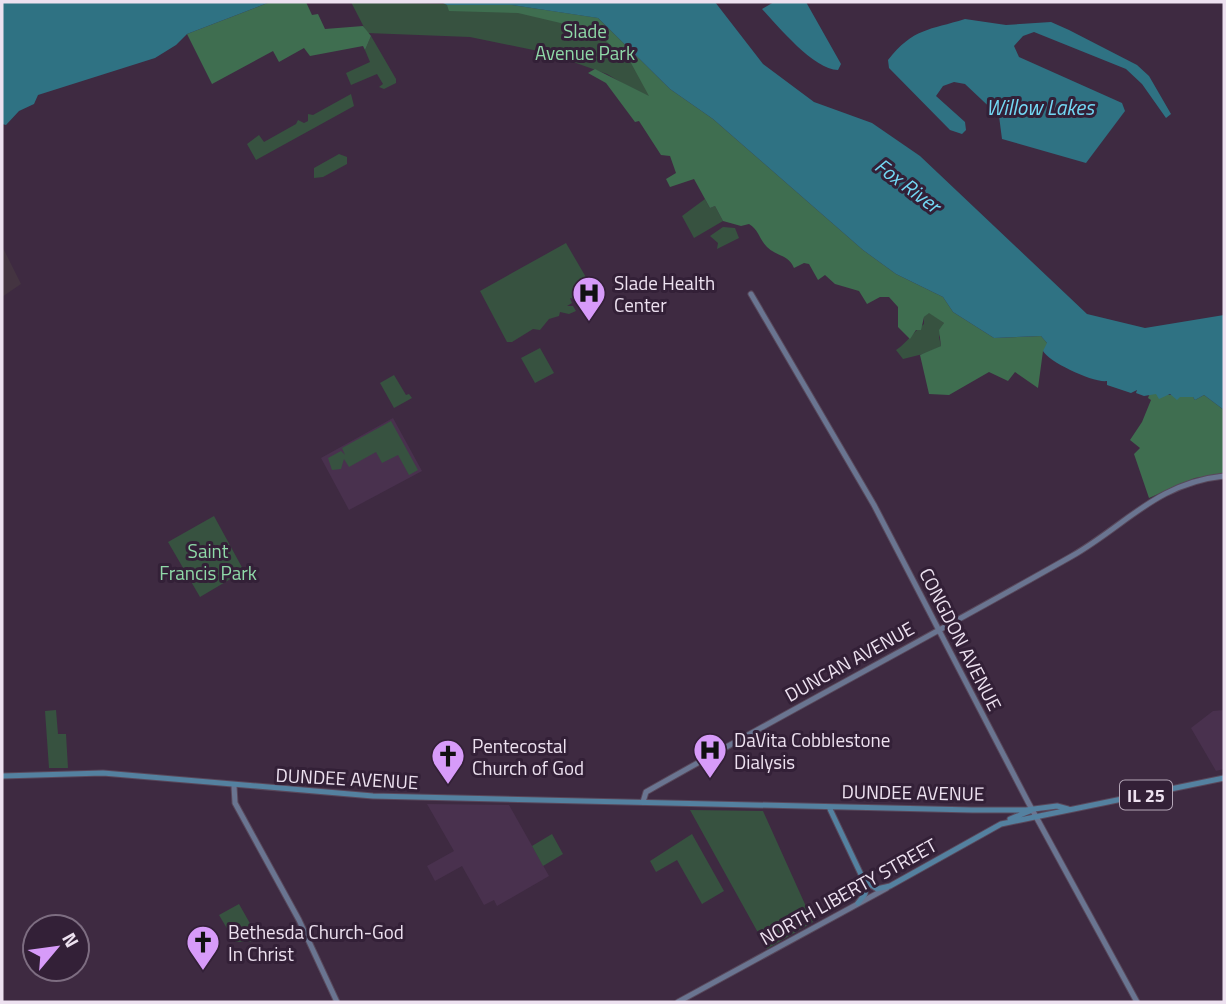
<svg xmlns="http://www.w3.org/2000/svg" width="1226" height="1004" font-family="'Titillium Web',sans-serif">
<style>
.industrial{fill:#443441}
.built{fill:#49314e}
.green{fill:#375240}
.forest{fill:#3f6e50}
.water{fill:#2f7283}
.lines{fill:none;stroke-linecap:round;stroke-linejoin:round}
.secondary-casing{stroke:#58485b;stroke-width:7}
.primary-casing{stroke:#58485b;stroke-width:7}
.secondary{stroke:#6a7591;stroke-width:5}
.primary{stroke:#5481a0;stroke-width:5}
.labels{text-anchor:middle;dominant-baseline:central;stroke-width:6;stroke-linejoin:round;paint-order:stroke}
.shield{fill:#332037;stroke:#b5a7b8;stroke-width:2}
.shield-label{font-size:18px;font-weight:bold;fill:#ede1f0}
.park-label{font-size:19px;fill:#8fd9a8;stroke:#332037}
.poi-label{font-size:19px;fill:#ede1f0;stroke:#332037;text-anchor:start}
.street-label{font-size:19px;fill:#ede1f0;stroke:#332037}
.water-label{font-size:21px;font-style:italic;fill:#73d8f4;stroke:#332037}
</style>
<rect width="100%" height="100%" fill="#3e2a41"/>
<path class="industrial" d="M2,246L21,284L2,297Z"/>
<path class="built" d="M393,418L422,471L349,510L321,458Z
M1224,710V769L1216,771L1191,728L1213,711Z
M427,804L509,805L549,876L497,906L494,900L484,905L462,866L435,881L427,866L454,851Z"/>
<path class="green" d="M351,2L512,5L598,18L670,112L607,74L548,53L470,37L367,33Z
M371,36L396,79V83L384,89L379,87L383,84L377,74L351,85L346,73L370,62L365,50Z
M351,94L354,106L256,160L247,144L259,135L264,142L296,124L298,120L304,123L308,121V114L313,115Z
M339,154L347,157V164L323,177L314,178V168Z
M705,199L710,208L715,206L723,221L694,238L682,216Z
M723,227L735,228L739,238L717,249L718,243L710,236Z
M566,243L594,291L578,300L570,298L572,303L567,306H573L576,311L569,314L560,312L559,316L549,319L540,330L533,329L512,342H507L480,291Z
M929,312L944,323L939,337L941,346L927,353L903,359L896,350C907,343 913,332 924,324V317Z
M540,348L554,373L535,383L521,358Z
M394,375L406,395L409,394L412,398L394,408L380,383Z
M391,421L418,470L409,475L398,455L382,463L376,452L349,467L344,459L341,469L332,470L328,458L341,451L345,455L342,448Z
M214,516L244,571L200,597L168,542Z
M56,710L58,734H66L68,768H49L45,711Z
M690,810L763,811L813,922L767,949Z
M552,834L563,854L543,866L532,846Z
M692,834L724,891L702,904L677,860L656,872L650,861Z
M239,904L260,941L235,942L219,915Z"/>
<path class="forest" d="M270,2H306L312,15L318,14L325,29L363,26L371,36L365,50L363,46L310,56L304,48L279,62L273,51L212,84L187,34Z
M467,3L512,5L598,18L670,89L713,119L863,250L896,274L943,297L953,312L994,338L1041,336L1047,343V349L1043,351L1038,388L1015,372L1008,381L989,372L949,395L929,394L920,355L941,346L939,330L944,323L929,313L924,317L921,330H916L910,339L898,327V307L889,297H880L867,304L859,291L835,284L825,275L818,280L809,264L804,263L794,268C789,255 776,256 767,247C759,239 759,230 749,224L741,226L723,221L715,206L710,208L694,179L670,187L666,179L676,173L670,156L661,155L639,121L635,122L606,83L588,73L595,69L649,96L631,63L599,35L586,29L518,13L449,11L447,5Z
M1150,393L1193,397L1195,400L1204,395L1224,410V474L1195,478L1149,498L1134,454L1140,448L1130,440L1142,422L1151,400L1148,398Z"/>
<path class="water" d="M2,2H270L187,34L176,45L155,58L38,95L34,104L19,111L6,125L2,124Z
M441,2H715L763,64L814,102L872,123L920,156L1087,314L1145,328L1224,315V410L1204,395L1195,400L1193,397H1180L1177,400L1170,394L1159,399L1156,394L1144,396L1136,393L1137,390L1131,393L1107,385V381C1093,383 1049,362 1043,351L1047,343L1041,336L994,338L953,312L943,297L896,274L863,250L713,119L670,89L598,18L512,5H447Z
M774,2H806L841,64L838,70C814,70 778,26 762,9Z
M965,19L1006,25L1051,22L1069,30L1137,65L1149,76L1171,114L1166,118L1142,84L1126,69L1034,32L1023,36L1014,46L1019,57L1122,103L1125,111L1086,163L1002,139L999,116L965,84L954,82L943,86L936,96L965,122L966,130L962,134L950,130L889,68L888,60C913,28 930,30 965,19Z"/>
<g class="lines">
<defs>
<path id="secondary" d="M751,294L874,505L1028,802L1137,1002
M234,786L235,803L299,920L337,1002
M643,802L646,792C787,712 931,636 1072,556C1126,525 1157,483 1224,476
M678,1002L887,888"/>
<path id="primary" d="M2,776L103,773L373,796L972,810H1026L1057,806L1068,809
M829,807L866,885L865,894L858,903
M1010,819L1030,811
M865,881L877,889L890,886L1001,824L1224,778"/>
</defs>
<use href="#secondary" class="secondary-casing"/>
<use href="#primary" class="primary-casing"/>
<use href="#secondary" class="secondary"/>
<use href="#primary" class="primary"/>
</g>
<defs>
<symbol id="hospital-pin" viewBox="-11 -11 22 30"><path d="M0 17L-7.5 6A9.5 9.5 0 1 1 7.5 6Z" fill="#d79bf9" stroke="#332037"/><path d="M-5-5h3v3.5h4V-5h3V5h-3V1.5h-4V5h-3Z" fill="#111"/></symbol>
<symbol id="church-pin" viewBox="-11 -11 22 30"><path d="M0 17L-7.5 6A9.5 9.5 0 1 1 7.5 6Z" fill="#d79bf9" stroke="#332037"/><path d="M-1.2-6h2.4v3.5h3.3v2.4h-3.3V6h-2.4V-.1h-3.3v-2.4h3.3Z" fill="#111"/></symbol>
</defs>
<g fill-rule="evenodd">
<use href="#hospital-pin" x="570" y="274" width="38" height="52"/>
<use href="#hospital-pin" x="691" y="731" width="38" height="52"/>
<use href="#church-pin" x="429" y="737" width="38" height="52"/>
<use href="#church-pin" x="184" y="923" width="38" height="52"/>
</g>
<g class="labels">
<rect class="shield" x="1120" y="780.5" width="52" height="29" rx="5"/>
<g class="shield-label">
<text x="1146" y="795">IL 25</text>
</g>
<g class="park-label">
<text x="585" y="30">Slade<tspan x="585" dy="22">Avenue Park</tspan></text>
<text x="208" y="550">Saint<tspan x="208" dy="22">Francis Park</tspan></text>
</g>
<g class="poi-label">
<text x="614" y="282">Slade Health<tspan x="614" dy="22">Center</tspan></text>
<text x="734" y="739">DaVita Cobblestone<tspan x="734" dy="22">Dialysis</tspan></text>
<text x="472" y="745">Pentecostal<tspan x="472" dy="22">Church of God</tspan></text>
<text x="228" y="931">Bethesda Church-God<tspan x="228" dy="22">In Christ</tspan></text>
</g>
<g class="street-label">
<text transform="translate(961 639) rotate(63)">CONGDON AVENUE</text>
<text transform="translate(849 661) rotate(-29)">DUNCAN AVENUE</text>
<text transform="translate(347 778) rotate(3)">DUNDEE AVENUE</text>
<text transform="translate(913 792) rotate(1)">DUNDEE AVENUE</text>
<text transform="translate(848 891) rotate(-29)">NORTH LIBERTY STREET</text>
</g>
<g class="water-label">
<text x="1040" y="107">Willow Lakes</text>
<text transform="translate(908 185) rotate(37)">Fox River</text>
</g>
</g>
<rect width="1226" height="1004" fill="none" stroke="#ede1f0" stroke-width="7"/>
<g transform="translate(56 948) rotate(61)"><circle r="33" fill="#332037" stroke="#7d6d81" stroke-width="2"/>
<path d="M0-5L12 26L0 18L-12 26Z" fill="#d79bf9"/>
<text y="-10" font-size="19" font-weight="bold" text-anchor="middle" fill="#ede1f0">N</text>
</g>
</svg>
